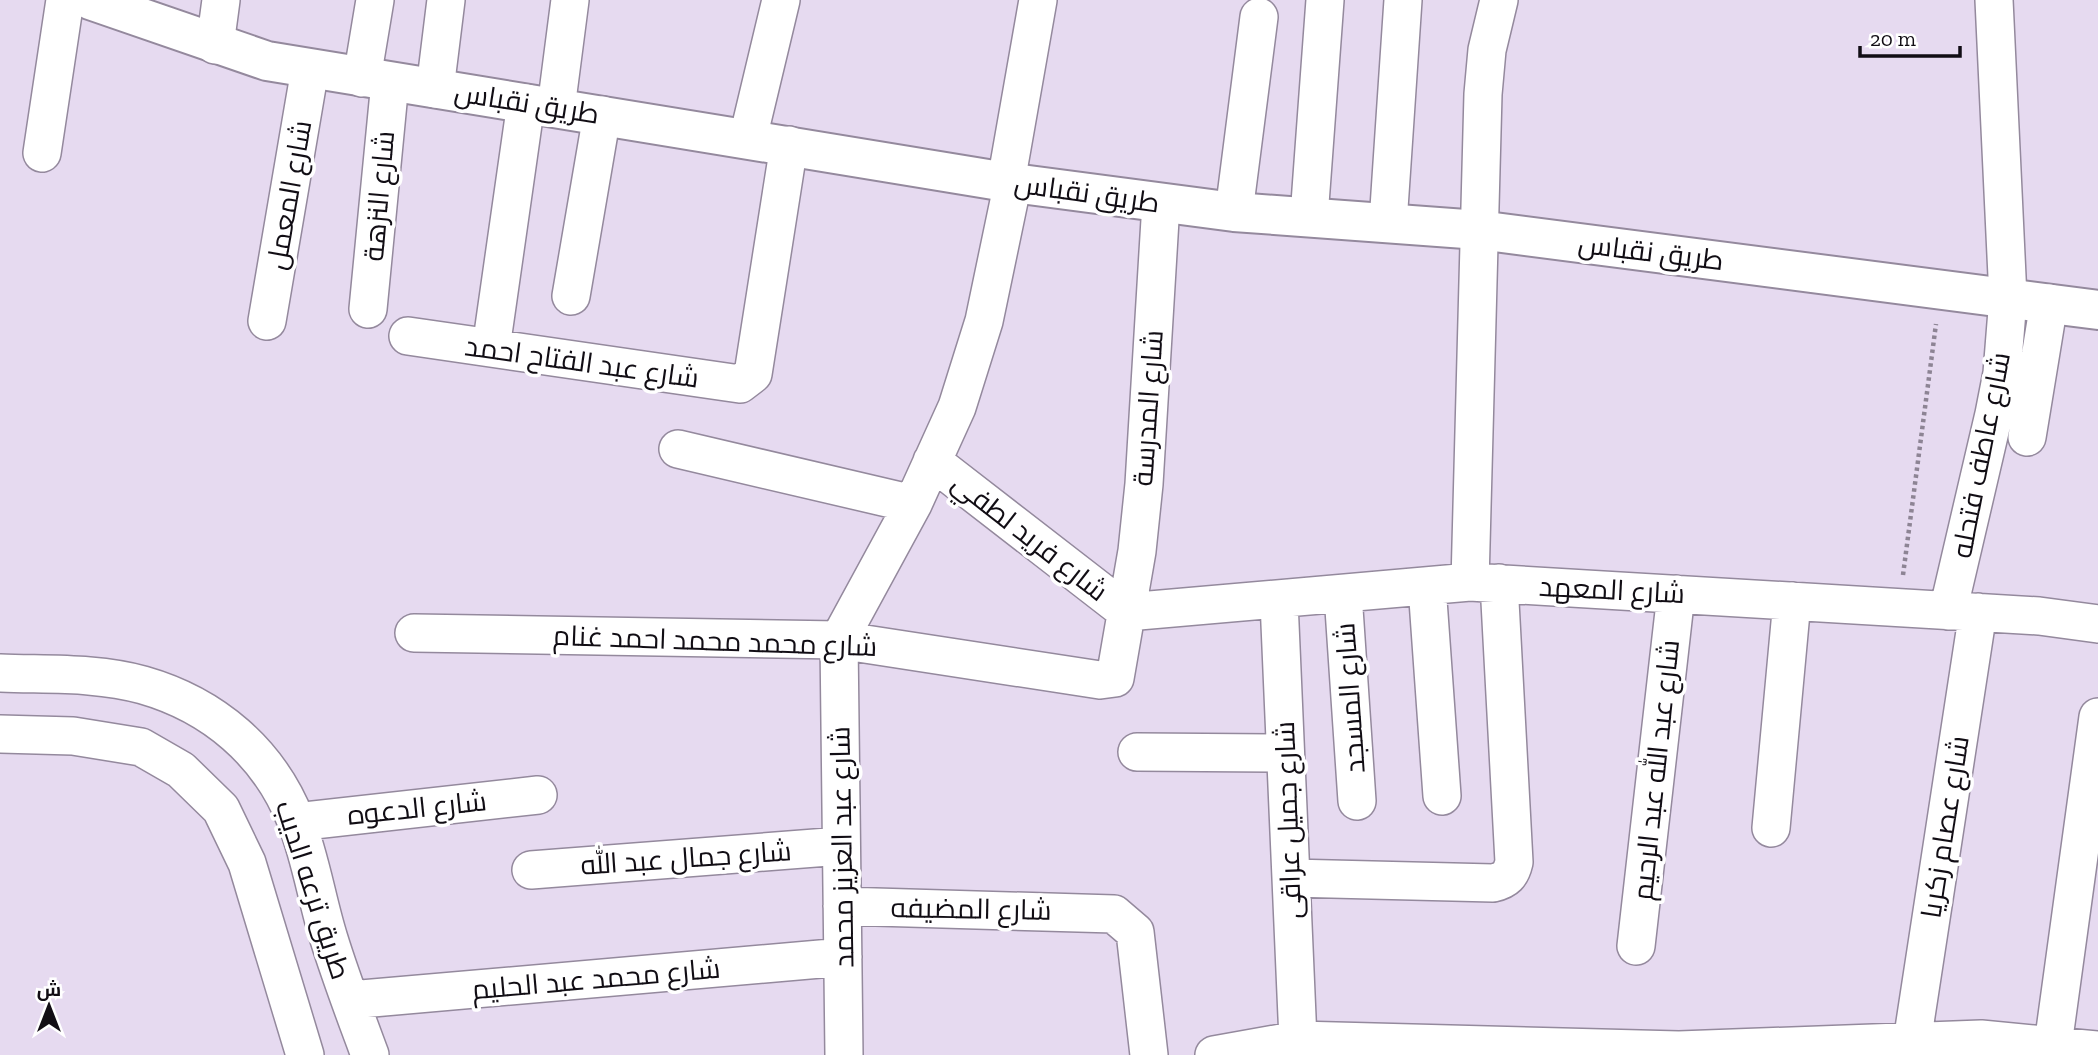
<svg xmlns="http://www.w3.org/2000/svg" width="2098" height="1055" font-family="'Zilla Slab',Cairo,serif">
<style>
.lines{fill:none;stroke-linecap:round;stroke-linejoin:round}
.minor-casing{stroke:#94899d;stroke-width:40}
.tertiary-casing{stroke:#94899d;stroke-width:42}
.path{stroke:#8d8494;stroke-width:4.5;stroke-dasharray:3.5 3.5;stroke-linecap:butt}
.minor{stroke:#fff;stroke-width:37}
.tertiary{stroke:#fff;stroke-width:38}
.labels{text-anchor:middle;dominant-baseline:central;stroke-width:7;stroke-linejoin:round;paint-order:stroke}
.street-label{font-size:28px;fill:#110d14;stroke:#fff}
</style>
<rect width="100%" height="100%" fill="#e6daf0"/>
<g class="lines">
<defs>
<path id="minor" d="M215,45L221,0
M362,78L375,0
M435,89L446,0
M556,108L570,0
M748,138L781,0
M42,153L65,0
M1006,182L1038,0
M1234,212L1259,17
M1309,217L1325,0
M1388,223L1403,0
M571,296L602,115
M368,309L390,82
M267,321L310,69
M408,336L740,384L753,374L789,145
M491,348L526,103
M2027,437L2049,303
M678,449L913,504
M932,461L1127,612
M1470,582L1483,94L1487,50L1499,0
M1427,586L1442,796
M1343,594L1357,801
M1279,601L1298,1040
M1948,611L1994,414L2002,373L2008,298L1994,0
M1127,612L1470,582L2039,616L2098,624
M414,633L839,640L1100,680L1115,678L1137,551L1144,484L1161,203
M0,673C47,675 97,672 143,685C213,705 269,752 296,821C311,859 317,901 329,939C341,978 356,1017 370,1055
M0,734L73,736L141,747L181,770L221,809L247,863L305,1055
M1137,752L1285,753
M296,822L538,795
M1771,828L1792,601
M531,870L841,846
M1291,878L1493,883C1506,880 1511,875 1514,862L1499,583
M842,906L1114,914L1135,932L1149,1055
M1636,946L1676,594
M350,1000L843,957
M1912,1042L1978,612
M2053,1045L2098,717
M844,1055L839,640L913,504L957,407L984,321L1013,182
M1214,1055L1298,1040L1679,1050L1981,1039L2098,1050"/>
<path id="tertiary" d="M90,0L267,61L1006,182L1234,212L1479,230L2098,310"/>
</defs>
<use href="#minor" class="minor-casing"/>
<use href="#tertiary" class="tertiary-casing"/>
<path class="path" d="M1903,575L1936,324"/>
<use href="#minor" class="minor"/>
<use href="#tertiary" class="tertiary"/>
</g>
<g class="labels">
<g class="street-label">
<text transform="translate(527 103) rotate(9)">طريق نقباس</text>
<text transform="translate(1087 193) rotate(8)">طريق نقباس</text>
<text transform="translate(289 195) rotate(-80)">شارع المعمل</text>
<text transform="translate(379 196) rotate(-85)">شارع النزهة</text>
<text transform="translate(1651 252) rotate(7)">طريق نقباس</text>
<text transform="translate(582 362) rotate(8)">شارع عبد الفتاح احمد</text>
<text transform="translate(1148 408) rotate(-86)">شارع المدرسة</text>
<text transform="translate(1981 455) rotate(-79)">شارع عاطف فتحله</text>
<text transform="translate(1030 537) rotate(38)">شارع فريد لطفي</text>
<text transform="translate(1612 590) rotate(3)">شارع المعهد</text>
<text transform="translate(715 641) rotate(2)">شارع محمد محمد احمد غنام</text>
<text transform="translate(1350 698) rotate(-94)">شارع المسجد</text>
<text transform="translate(1656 770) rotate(-84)">شارع عبد الله عبد الرحيم</text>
<text transform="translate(417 808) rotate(-6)">شارع الدعوه</text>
<text transform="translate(1288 820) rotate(-92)">شارع جميل عراقى</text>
<text transform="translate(1945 827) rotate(-81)">شارع عصام زكريا</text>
<text transform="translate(842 847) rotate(-91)">شارع عبد العزيز محمد</text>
<text transform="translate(686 858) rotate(-4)">شارع جمال عبد الله</text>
<text transform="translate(313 890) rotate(72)">طريق ترعه الديب</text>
<text transform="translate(971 909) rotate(1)">شارع المضيفه</text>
<text transform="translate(596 979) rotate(-5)">شارع محمد عبد الحليم</text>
</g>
</g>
<g transform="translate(49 1006)" stroke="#ffffff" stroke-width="5" paint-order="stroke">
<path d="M0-5L12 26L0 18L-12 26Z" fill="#110d14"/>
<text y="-10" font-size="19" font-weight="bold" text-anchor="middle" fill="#110d14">ش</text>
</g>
<path d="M1860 46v10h100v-10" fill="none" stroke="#110d14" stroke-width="3.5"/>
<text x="1870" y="46" font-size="21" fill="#110d14" stroke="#ffffff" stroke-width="5" paint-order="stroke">20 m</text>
</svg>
